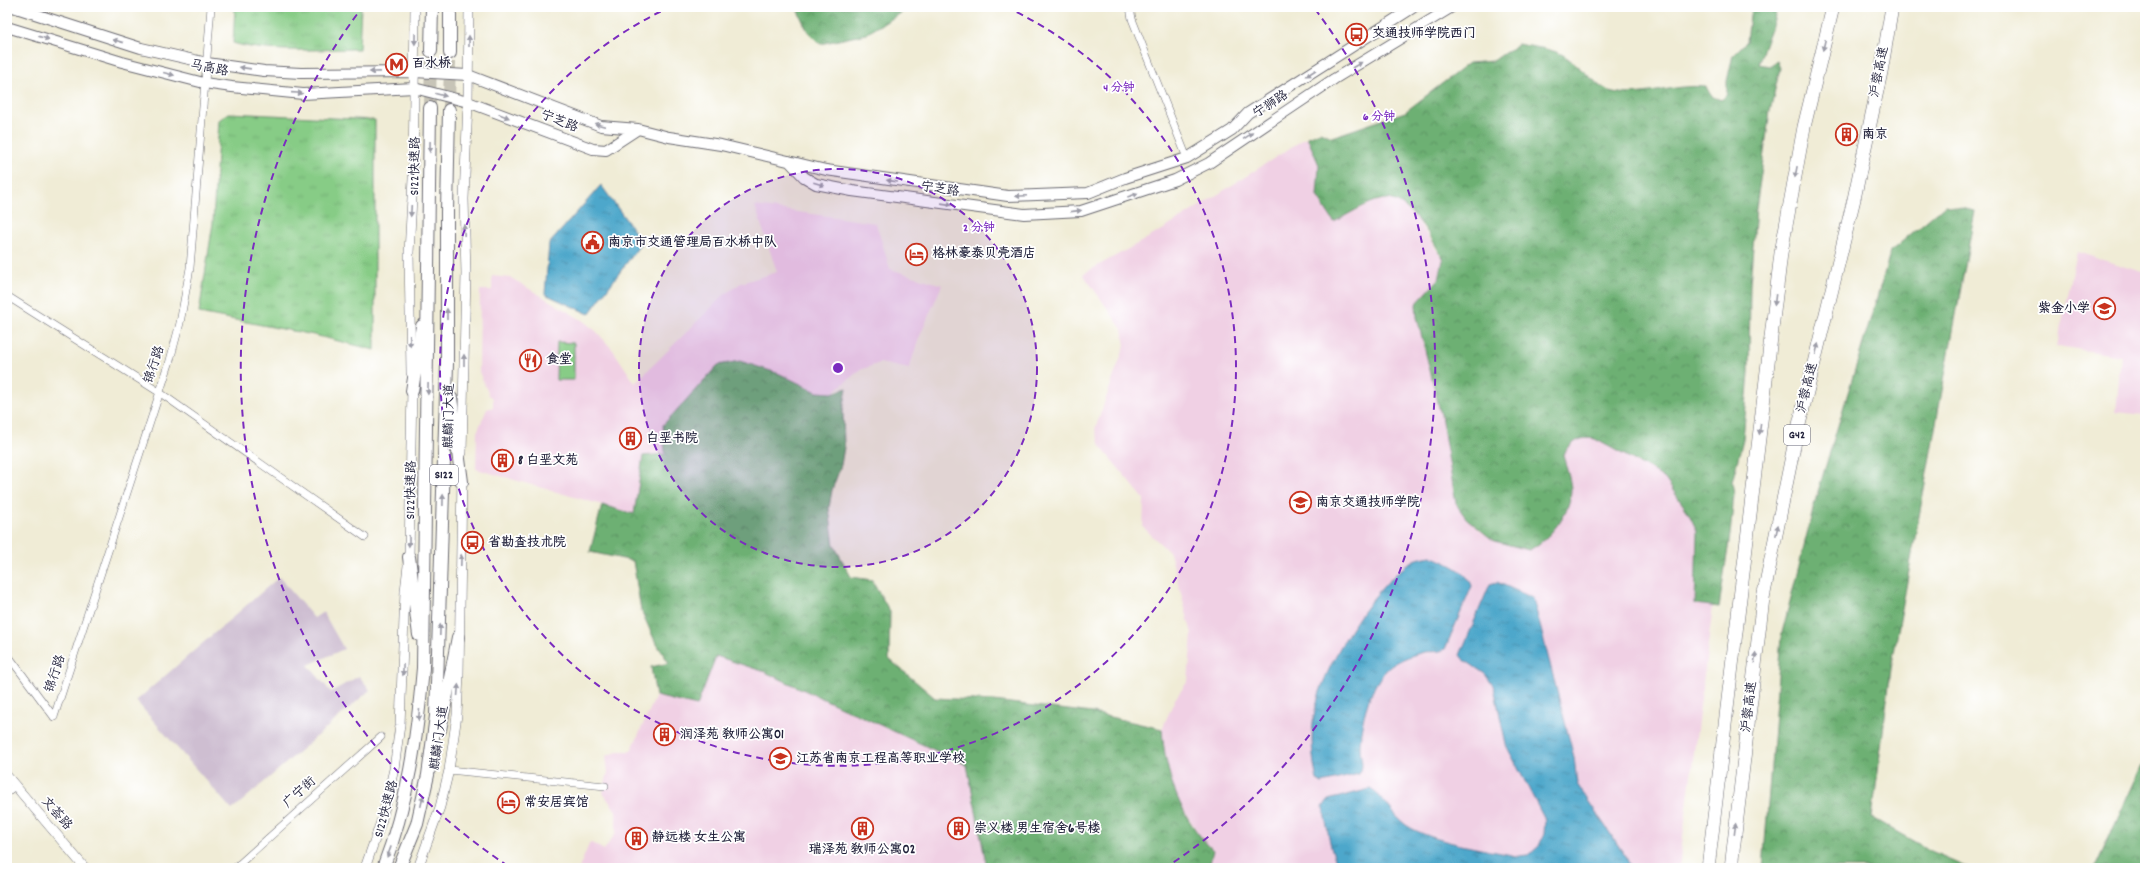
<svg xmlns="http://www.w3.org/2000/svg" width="2152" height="875" font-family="Dekko,'LXGW WenKai TC',sans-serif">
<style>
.built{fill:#f0d0e4}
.industrial{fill:#cebed1}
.grass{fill:url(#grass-tufts);stroke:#547760}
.forest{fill:url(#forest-crowns);stroke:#486957}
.park{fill:#87cc86;stroke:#547760}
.water{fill:url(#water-ripples);stroke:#386483}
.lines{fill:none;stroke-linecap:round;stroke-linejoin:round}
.trunk-tunnel{stroke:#c7c4b7;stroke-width:12;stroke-dasharray:12 6;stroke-linecap:butt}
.minor-casing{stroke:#6a6971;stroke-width:8}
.tertiary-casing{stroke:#6a6971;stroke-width:10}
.secondary-casing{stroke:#6a6971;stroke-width:12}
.trunk-casing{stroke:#6a6971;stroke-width:14}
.motorway-casing{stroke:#6a6971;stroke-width:14}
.minor{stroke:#fff;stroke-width:7}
.tertiary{stroke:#fff;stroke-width:9}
.secondary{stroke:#fff;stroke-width:10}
.trunk{stroke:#fff;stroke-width:12}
.motorway{stroke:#fff;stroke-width:13}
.oneway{fill:#9c9ca7}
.ring{fill:none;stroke:#7b2cbf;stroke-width:2;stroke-dasharray:7 5}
.labels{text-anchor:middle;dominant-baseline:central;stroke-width:3.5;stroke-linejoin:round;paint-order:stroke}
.shield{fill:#fff;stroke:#646476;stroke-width:1}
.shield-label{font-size:12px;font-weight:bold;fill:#22223b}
.poi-label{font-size:13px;font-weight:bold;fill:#22223b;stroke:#fff;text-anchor:start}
.street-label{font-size:13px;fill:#22223b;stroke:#fff}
.centre{fill:#7b2cbf;stroke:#fff;stroke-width:2}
.ring-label{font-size:12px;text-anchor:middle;font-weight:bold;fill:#7b2cbf;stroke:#fff;stroke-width:3.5;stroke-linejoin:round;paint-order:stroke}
</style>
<defs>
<pattern id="grass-tufts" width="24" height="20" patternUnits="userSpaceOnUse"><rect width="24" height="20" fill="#87cc86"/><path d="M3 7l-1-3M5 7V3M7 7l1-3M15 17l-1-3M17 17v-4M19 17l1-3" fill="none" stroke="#74af75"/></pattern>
<pattern id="forest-crowns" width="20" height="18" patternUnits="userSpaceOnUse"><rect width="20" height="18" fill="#6db073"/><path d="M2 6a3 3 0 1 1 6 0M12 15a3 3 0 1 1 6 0" fill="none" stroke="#598f60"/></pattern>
<pattern id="water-ripples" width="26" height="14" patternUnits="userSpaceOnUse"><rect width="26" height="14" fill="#4ea7cb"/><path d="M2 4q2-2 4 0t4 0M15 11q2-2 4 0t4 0" fill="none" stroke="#4088a6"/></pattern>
</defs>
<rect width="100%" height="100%" fill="#fff"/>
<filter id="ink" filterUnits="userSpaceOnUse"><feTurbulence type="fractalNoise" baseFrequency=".025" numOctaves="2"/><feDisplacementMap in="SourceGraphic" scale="8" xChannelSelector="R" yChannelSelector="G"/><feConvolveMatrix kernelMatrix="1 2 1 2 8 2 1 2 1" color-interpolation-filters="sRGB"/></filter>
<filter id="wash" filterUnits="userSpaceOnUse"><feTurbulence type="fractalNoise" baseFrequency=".012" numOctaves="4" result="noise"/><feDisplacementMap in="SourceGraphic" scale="16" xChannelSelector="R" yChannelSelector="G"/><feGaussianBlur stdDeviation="0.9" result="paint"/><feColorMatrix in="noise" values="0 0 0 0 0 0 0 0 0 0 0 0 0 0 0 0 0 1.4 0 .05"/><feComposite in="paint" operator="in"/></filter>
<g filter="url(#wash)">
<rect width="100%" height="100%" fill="#f0ecd6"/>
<path class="built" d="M1307,137L1319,165L1317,196L1334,221L1374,202L1388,199L1401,203L1416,218L1443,260L1439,279L1423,296L1417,317L1441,415L1456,503L1479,530L1494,541L1510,546L1547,537L1562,515L1571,488L1563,454L1573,441L1585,438L1595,439L1650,469L1665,479L1688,512L1697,531L1695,604L1713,606L1679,868H1209L1213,850L1203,841L1179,802L1168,776L1163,753L1162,729L1175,699L1188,681L1192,634L1170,553L1143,527L1144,499L1100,446L1095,429L1125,345L1122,329L1083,274L1164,229Z
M755,206L876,223L890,269L942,285L919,338L909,369L880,363L860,370L832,393L817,392L780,374L740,361L665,454L643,457L634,514L476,469L477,432L487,409L493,407V398L489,395L479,372L480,290H492V276L511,278L582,320L596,331L613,350L635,383L724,295L741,283L777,272Z
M2077,252L2145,273V415L2116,412L2121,356L2057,346Z
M716,655L765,672L967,765L986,863L1000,868H579L590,842L604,850L616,833V811L603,793L608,772L606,756L620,751H631L656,696L697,706Z"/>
<path class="industrial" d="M279,577L314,618L323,612L344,649L308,665L331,692L359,676L370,690L232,810L136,701Z"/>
<path class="grass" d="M235,7H361L359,49C322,49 269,54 233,43Z
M229,113L375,120V350L314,335L199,313L213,223L219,120Z"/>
<path class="forest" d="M796,7H911L866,34L820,44L808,32Z
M1751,7H1777C1774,27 1763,44 1759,64L1769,66L1777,61L1780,68L1770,111L1756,208L1750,285L1749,374L1743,439L1732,482L1734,495L1730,535L1719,607L1695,604L1697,531L1688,512L1665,479L1650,469L1595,439C1579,436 1573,442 1563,454C1565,465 1570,477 1571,488C1572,512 1549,540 1529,550L1494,541L1466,518L1456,504L1441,415L1417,317L1416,304L1439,279L1443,260C1435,241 1410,201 1388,199C1374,198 1347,215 1334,222L1317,196L1319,165L1307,137L1320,132L1332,137L1405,112L1469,63L1493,61L1518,44C1532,47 1550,48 1563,55C1575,62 1600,88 1609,91C1642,100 1673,83 1706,87L1713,97L1721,100L1727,94V81L1733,55L1747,41Z
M1945,205L1975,211L1891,669L1872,818L1931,851L1970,868H1763L1781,637L1816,498L1891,251Z
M740,361L780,374L817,392L832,393L847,388L843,411L844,447L841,465L832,490L829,508L834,545L851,577L872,580L890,612L889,659L935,698L994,701L1093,713L1162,729C1165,773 1180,819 1213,850L1209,868H985L986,863L967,765L765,672L716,656L697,706L656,696L651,667L669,663L655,641L641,610L633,561L590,552L602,505L634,514L643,456L665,454L663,425L718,365Z
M2145,759V868H2095Z"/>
<path class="park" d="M557,342L574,343V380H556Z"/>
<path class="water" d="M601,185L642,242L589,314L545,294L549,244Z
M1431,556C1445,562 1467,570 1472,586L1445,649C1438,653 1432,651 1424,652C1412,655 1401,659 1391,666C1370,682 1360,723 1360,748C1360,757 1365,766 1359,774L1322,783L1317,780C1311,754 1310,728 1317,702C1328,658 1374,585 1413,561C1418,558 1425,557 1431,556Z
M1497,582L1533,598L1574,757L1577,784L1626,857L1631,868H1338L1331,847L1323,807L1328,800L1370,789C1385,797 1392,815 1406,825C1433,843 1485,849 1516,856L1529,855L1539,846L1544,834L1545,820L1506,745L1494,687L1485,674L1463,659L1460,655L1490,584Z"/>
</g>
<g filter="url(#ink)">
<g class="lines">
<path class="trunk-tunnel" d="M430,108L431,51
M449,110L450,53"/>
<defs>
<path id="minor" d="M1130,7L1132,19L1187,158
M7,296L159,392L365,537
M7,654L54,717
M54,717L169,364L180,323L190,268L211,7
M449,770L605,786
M7,792L15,786
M235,868L381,737"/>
<path id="tertiary" d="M411,373L409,253L413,179L415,7
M462,453L466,273L464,199L468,102L469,7
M7,776L85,868
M365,868L382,819L394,769L400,725L405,591L409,557L412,386
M418,868L440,807L449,770L457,715L459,675L462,476"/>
<path id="secondary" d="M13,7L141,48L207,63L264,71L301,73L414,72L468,75L601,126L638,129L669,137L721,145L826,170L1008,196L1088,193L1125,178L1187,158L1232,130L1248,113L1414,7
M7,27L122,62L204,83L232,87L303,94L414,88L468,102L593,149L606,150L638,129
M789,161L804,177L816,184L852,191L1024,214L1081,211L1175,180L1209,163L1334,79L1452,7"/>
<path id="trunk" d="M431,51L432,7
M450,53V7
M412,391L422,326
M451,398L462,482
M409,557L419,635
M440,730L458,637
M383,868C408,803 417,737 423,668L430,108
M399,868L417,824L428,775L436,716L447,363V212L449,110"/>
<path id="motorway" d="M1708,868L1781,253L1804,127L1833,7
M1731,868L1763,598L1795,441L1854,199L1881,72L1892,7"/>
</defs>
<use href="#minor" class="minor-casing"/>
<use href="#tertiary" class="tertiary-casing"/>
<use href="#secondary" class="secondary-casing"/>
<use href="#trunk" class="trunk-casing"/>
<use href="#motorway" class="motorway-casing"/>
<use href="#minor" class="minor"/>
<use href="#tertiary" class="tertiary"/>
<use href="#secondary" class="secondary"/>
<use href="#trunk" class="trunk"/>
<use href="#motorway" class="motorway"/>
</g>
<defs><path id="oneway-solid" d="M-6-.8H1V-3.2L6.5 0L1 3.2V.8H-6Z"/></defs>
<g class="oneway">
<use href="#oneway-solid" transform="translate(44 38) rotate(18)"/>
<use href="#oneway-solid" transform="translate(415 39) rotate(91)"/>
<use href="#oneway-solid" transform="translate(118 41) rotate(-164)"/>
<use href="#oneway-solid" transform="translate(469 41) rotate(-90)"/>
<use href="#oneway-solid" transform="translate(1824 45) rotate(103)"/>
<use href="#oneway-solid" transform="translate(1357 65) rotate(-30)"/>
<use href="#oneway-solid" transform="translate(245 68) rotate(-172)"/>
<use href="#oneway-solid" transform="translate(375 72) rotate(179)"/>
<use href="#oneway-solid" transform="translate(1311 73) rotate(147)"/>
<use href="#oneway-solid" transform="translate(169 74) rotate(14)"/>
<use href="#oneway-solid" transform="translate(297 93) rotate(4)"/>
<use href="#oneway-solid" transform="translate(441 95) rotate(14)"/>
<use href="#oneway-solid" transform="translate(504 116) rotate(21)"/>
<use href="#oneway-solid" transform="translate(600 125) rotate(-165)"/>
<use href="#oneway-solid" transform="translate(1248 136) rotate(-34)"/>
<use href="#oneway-solid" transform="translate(430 147) rotate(91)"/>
<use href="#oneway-solid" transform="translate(1796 172) rotate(101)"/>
<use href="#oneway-solid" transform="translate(892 181) rotate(-171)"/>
<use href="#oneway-solid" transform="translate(819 184) rotate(17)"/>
<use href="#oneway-solid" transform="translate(1133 195) rotate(-19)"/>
<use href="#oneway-solid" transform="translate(1021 196) rotate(178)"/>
<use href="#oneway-solid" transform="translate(947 204) rotate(8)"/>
<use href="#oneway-solid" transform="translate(411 211) rotate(93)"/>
<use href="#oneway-solid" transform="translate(1076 211) rotate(-6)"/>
<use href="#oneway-solid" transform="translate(464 230) rotate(-92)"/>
<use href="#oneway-solid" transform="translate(1775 300) rotate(97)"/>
<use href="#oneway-solid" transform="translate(447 314) rotate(-90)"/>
<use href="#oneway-solid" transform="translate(410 341) rotate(87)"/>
<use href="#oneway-solid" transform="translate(1817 349) rotate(-76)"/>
<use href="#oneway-solid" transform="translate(464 360) rotate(-90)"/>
<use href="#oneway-solid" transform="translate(428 389) rotate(91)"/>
<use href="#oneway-solid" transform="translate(1760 429) rotate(97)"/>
<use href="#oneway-solid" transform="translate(443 500) rotate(-89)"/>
<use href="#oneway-solid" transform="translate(1777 530) rotate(-78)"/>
<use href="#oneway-solid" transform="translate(409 541) rotate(91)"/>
<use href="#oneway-solid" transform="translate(461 560) rotate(-88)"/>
<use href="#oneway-solid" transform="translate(440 630) rotate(-88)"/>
<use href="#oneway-solid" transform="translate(1755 658) rotate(-83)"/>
<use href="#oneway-solid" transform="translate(403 670) rotate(91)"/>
<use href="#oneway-solid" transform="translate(458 690) rotate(-86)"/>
<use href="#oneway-solid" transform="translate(419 715) rotate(95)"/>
<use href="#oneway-solid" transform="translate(422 801) rotate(-77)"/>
<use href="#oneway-solid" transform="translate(1735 829) rotate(-83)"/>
<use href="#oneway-solid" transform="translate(389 852) rotate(111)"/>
</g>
</g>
<circle cx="838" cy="368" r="199" fill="#7b2cbf" fill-opacity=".12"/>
<g class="ring">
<circle cx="838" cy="368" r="199"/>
<path d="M1006 7A398 398 0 1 1 670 7"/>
<path d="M508 866A597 597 0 0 1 361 9M1315 9A597 597 0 0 1 1168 866"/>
</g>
<defs>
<symbol id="bus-ring" viewBox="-11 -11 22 22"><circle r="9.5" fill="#fff" stroke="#c8321e" stroke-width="1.5"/><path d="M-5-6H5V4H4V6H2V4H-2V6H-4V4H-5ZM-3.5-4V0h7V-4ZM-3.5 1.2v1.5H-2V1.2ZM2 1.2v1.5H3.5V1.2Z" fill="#c8321e"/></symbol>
<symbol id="metro-ring" viewBox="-11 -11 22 22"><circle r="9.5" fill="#fff" stroke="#c8321e" stroke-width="1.5"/><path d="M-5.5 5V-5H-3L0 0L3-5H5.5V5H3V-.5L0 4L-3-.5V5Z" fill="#c8321e"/></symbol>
<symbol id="building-ring" viewBox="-11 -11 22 22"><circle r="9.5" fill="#fff" stroke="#c8321e" stroke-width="1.5"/><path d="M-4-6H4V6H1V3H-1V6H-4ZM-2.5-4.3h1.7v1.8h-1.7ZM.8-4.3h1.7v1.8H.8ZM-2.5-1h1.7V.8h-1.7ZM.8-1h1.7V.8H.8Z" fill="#c8321e"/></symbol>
<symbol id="civic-ring" viewBox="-11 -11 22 22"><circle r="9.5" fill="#fff" stroke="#c8321e" stroke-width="1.5"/><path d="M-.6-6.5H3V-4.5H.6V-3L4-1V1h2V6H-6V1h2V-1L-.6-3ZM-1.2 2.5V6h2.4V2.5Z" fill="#c8321e"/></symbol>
<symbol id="hotel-ring" viewBox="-11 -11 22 22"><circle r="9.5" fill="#fff" stroke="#c8321e" stroke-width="1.5"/><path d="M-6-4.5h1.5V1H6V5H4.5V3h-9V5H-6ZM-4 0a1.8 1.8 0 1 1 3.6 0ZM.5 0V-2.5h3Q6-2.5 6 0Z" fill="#c8321e"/></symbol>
<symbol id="school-ring" viewBox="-11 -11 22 22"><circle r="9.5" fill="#fff" stroke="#c8321e" stroke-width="1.5"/><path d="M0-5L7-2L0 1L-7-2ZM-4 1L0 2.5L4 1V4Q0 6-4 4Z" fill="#c8321e"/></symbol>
<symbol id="restaurant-ring" viewBox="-11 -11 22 22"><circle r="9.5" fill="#fff" stroke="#c8321e" stroke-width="1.5"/><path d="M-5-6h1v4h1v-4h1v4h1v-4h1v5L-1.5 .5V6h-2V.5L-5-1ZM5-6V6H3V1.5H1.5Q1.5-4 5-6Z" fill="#c8321e"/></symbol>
<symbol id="university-ring" viewBox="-11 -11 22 22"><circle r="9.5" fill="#fff" stroke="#c8321e" stroke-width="1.5"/><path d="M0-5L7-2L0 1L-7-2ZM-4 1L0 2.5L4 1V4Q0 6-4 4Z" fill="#c8321e"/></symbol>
</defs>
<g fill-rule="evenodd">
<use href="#bus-ring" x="1344" y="22" width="25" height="25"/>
<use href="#metro-ring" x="384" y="52" width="25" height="25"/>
<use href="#building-ring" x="1834" y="122" width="25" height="25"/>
<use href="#civic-ring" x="580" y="230" width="25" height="25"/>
<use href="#hotel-ring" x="904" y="242" width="25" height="25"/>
<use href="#school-ring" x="2092" y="296" width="25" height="25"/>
<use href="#restaurant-ring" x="518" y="348" width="25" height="25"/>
<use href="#building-ring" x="618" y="426" width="25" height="25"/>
<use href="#building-ring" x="490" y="448" width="25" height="25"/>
<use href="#university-ring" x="1288" y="490" width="25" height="25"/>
<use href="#bus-ring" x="460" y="530" width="25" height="25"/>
<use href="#building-ring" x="652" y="722" width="25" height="25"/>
<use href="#school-ring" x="768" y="746" width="25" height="25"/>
<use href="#hotel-ring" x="496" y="790" width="25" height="25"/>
<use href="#building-ring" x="850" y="816" width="25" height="25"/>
<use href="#building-ring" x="946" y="816" width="25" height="25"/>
<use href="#building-ring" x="624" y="826" width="25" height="25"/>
</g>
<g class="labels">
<g class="shield">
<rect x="1784" y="425" width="26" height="20" rx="3"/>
<rect x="430" y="465" width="28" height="20" rx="3"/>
</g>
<g class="shield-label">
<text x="1797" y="435">G42</text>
<text x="444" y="475">S122</text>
</g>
<g class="poi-label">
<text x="1372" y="34">交通技师学院西门</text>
<text x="412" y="64">百水桥</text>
<text x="1862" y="135">南京</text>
<text x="608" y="243">南京市交通管理局百水桥中队</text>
<text x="932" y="254">格林豪泰贝壳酒店</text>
<text x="2090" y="309" text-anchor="end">紫金小学</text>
<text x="546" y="360">食堂</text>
<text x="646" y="439">白垩书院</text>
<text x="518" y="461">8 白垩文苑</text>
<text x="1316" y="503">南京交通技师学院</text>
<text x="488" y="543">省勘查技术院</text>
<text x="680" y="735">润泽苑 教师公寓01</text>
<text x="796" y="759">江苏省南京工程高等职业学校</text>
<text x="524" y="803">常安居宾馆</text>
<text x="974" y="829">崇义楼 男生宿舍6号楼</text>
<text x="652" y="838">静远楼 女生公寓</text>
<text x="862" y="850" text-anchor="middle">瑞泽苑 教师公寓02</text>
</g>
<g class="street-label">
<text transform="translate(209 69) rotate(11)">马高路</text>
<text transform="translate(1880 72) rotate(-79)">沪蓉高速</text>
<text transform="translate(1271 105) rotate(-33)">宁狮路</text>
<text transform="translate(559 122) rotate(21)">宁芝路</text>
<text transform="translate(416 166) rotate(-89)">S122快速路</text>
<text transform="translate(940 190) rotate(8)">宁芝路</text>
<text transform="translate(155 365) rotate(-72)">锦行路</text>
<text transform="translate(1808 388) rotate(-76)">沪蓉高速</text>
<text transform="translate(450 416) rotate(-89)">麒麟门大道</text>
<text transform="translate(412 490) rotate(-89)">S122快速路</text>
<text transform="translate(56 674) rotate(-72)">锦行路</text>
<text transform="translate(1750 707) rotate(-83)">沪蓉高速</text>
<text transform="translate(440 738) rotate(-82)">麒麟门大道</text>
<text transform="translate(300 793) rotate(-42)">广宁街</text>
<text transform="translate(387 809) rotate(-75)">S122快速路</text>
<text transform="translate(56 814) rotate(49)">文荟路</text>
</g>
</g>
<circle cx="838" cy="368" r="6" class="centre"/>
<g class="ring-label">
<text x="1119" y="91">4 分钟</text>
<text x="1379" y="120">6 分钟</text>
<text x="979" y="231">2 分钟</text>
</g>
<rect width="2152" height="875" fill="none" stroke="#fff" stroke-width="24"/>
</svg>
